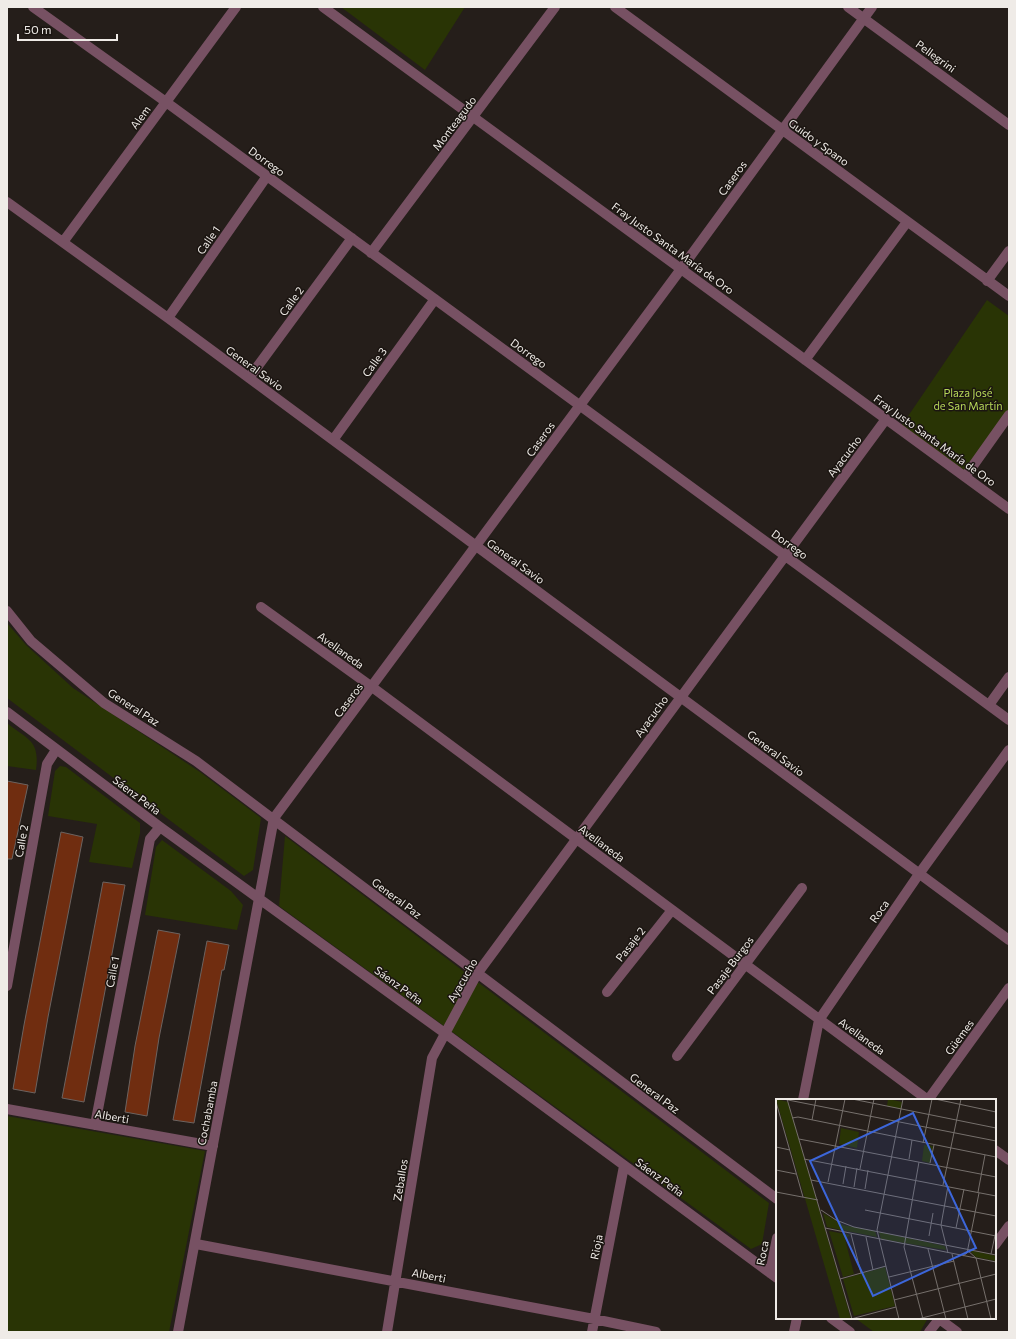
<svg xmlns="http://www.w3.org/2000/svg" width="1016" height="1339" font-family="Commissioner,sans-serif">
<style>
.green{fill:#293405}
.building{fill:#702d10;stroke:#6c6360}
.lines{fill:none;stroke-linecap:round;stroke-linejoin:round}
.minor{stroke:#775163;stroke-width:10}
.labels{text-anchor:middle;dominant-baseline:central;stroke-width:3;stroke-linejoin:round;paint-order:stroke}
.street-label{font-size:11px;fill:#efebe7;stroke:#1b1511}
.park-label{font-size:11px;fill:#b6d858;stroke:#1b1511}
.inset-road{fill:none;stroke:#76706c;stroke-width:1}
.view{fill:#3c66da;fill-opacity:0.15;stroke:#3c66da;stroke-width:2}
.inset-edge{fill:none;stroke:#efebe7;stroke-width:2}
</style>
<rect width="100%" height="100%" fill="#251e1a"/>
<path class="green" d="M341,7H465L425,70Z
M987,300L1009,316V410L965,471L902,425Z
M7,623L26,645L73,688L200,772L261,818L253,870L244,876L7,698Z
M7,723C28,740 40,740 36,770L7,766Z
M60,766L66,767L140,823V833L132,868L89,862L97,824L48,816L55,771Z
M285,836L769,1203L762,1244L751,1249L279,906Z
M162,840L231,891L243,905L237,930L145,915L156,847Z
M7,1116L205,1151L169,1332H7Z
M855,1318H928L920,1332H874Z"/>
<path class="building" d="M7,781L28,785L12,859H7Z
M61,832L83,837L48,1017L35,1093L13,1089L24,1025Z
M103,882L125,885L84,1102L62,1098Z
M158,930L180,934L159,1038L147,1116L125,1112L135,1046Z
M207,941L229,945L224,970H222L194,1123L173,1120Z"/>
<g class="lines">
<path class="minor" d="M33,7L166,102L1009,720
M323,7L1009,509
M615,7L1009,296
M848,7L1009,125
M7,202L168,318L1009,940
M63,242L236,7
M371,253L555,7
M987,281L1009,251
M168,318L267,176
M805,360L907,222
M249,378L352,238
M333,440L435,299
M965,477L1009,415
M261,607L372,687L928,1100
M7,611L31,641L104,703L196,761L777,1199
M989,705L1009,677
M7,712L160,827L446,1034L777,1278
M7,986L47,764L56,750
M607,992L672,910
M677,1056L802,888
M803,1100L819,1020L919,874L1009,750
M928,1100L1009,988
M7,1109L213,1146
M95,1125L150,839L160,827
M995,1150L1009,1160
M196,1244L594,1319L656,1332
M995,1245L1009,1226
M770,1273L777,1238
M831,1318L850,1332
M938,1318L957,1332
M178,1332L274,818L681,269L872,7
M387,1332L432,1058L477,974L886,419
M592,1332L624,1166
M794,1332L797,1318
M929,1332L940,1318"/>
</g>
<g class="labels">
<g class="street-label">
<text transform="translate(936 56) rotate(36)">Pellegrini</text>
<text transform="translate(140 117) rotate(-54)">Alem</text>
<text transform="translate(454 123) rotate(-53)">Monteagudo</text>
<text transform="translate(819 142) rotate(36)">Guido y Spano</text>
<text transform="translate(267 161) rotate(36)">Dorrego</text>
<text transform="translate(732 178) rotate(-54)">Caseros</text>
<text transform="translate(208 240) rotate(-55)">Calle 1</text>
<text transform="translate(673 248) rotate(36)">Fray Justo Santa María de Oro</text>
<text transform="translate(291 301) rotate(-54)">Calle 2</text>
<text transform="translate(529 353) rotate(36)">Dorrego</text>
<text transform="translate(374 362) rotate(-54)">Calle 3</text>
<text transform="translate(255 368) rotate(36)">General Savio</text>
<text transform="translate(540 439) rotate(-54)">Caseros</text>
<text transform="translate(935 440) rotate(36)">Fray Justo Santa María de Oro</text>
<text transform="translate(844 456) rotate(-53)">Ayacucho</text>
<text transform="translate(790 544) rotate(36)">Dorrego</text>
<text transform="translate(516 561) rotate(36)">General Savio</text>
<text transform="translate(341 650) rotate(36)">Avellaneda</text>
<text transform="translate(348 700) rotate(-53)">Caseros</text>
<text transform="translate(134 707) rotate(33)">General Paz</text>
<text transform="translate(651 716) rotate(-54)">Ayacucho</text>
<text transform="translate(776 753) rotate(37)">General Savio</text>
<text transform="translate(137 795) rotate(37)">Sáenz Peña</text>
<text transform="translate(21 841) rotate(-80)">Calle 2</text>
<text transform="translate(602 843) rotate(37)">Avellaneda</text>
<text transform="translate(397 898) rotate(37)">General Paz</text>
<text transform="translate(879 911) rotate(-55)">Roca</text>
<text transform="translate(630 944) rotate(-52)">Pasaje 2</text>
<text transform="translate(730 965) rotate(-53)">Pasaje Burgos</text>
<text transform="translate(112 972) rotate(-79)">Calle 1</text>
<text transform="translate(462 980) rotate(-60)">Ayacucho</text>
<text transform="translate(399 985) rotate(36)">Sáenz Peña</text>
<text transform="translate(862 1036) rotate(36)">Avellaneda</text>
<text transform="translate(959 1037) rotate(-54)">Güemes</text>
<text transform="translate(655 1093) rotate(37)">General Paz</text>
<text transform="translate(207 1113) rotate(-79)">Cochabamba</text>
<text transform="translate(112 1116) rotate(10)">Alberti</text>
<text transform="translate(660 1177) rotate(36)">Sáenz Peña</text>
<text transform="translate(400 1180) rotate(-81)">Zeballos</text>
<text transform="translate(596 1247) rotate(-79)">Rioja</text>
<text transform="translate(762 1253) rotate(-79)">Roca</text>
<text transform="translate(429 1275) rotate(11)">Alberti</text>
</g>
<g class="park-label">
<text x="968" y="392">Plaza José<tspan x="968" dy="13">de San Martín</tspan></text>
</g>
</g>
<g transform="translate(776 1099)">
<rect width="220" height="220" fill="#251e1a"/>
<path d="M0,0L12,3L75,220H64ZM112,0L126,3L125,10L111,7ZM65,29L83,33L81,49L63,45ZM148,46L157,47L154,64L146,62ZM47,114L67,126L99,132L101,138L51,128ZM53,132L74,136L69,140L78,175L67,178ZM103,133L169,147L170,151L105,140ZM193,151L220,157V162L200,158ZM109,168L119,207L78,217L67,180Z" fill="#293405"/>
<path class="inset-road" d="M7,0L220,42M11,0L76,220M76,0L220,29M159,0L220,13M0,3L27,98M16,19L22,18L220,58M36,21L40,0M23,40L220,78M147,44L156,0M0,48L14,51M28,60L220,97M133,60L136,41M143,63L128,148L147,220M154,64L158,46M84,70L98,0M0,71L20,75M35,81L220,117M52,83L69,0M67,85L70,67M167,86L185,0M172,87L165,126L172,154M78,88L81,69M89,90L92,71M0,93L42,101M202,93L209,56M45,111L60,121L78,128L220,156M89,111L220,137M49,129L220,163M180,129L188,90M75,135L85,174M153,137L157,114M90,138L97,171M152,150L170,220M191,151L200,159L215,220M176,155L192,220M215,155L220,132M187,157L191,154L203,94M113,178L178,162M64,180L110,167M118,201L220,175M75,220L120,208M123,220L101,131L127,0M142,220L220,200"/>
<path class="view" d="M137,14L200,149L97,197L34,62Z"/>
<rect width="220" height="220" class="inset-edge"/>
</g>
<rect width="1016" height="1339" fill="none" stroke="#efebe7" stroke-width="16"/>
<path d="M18 34v6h99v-6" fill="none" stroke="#efebe7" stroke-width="2"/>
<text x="24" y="34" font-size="12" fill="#efebe7" stroke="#1b1511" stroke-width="3" paint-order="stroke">50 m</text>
</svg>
